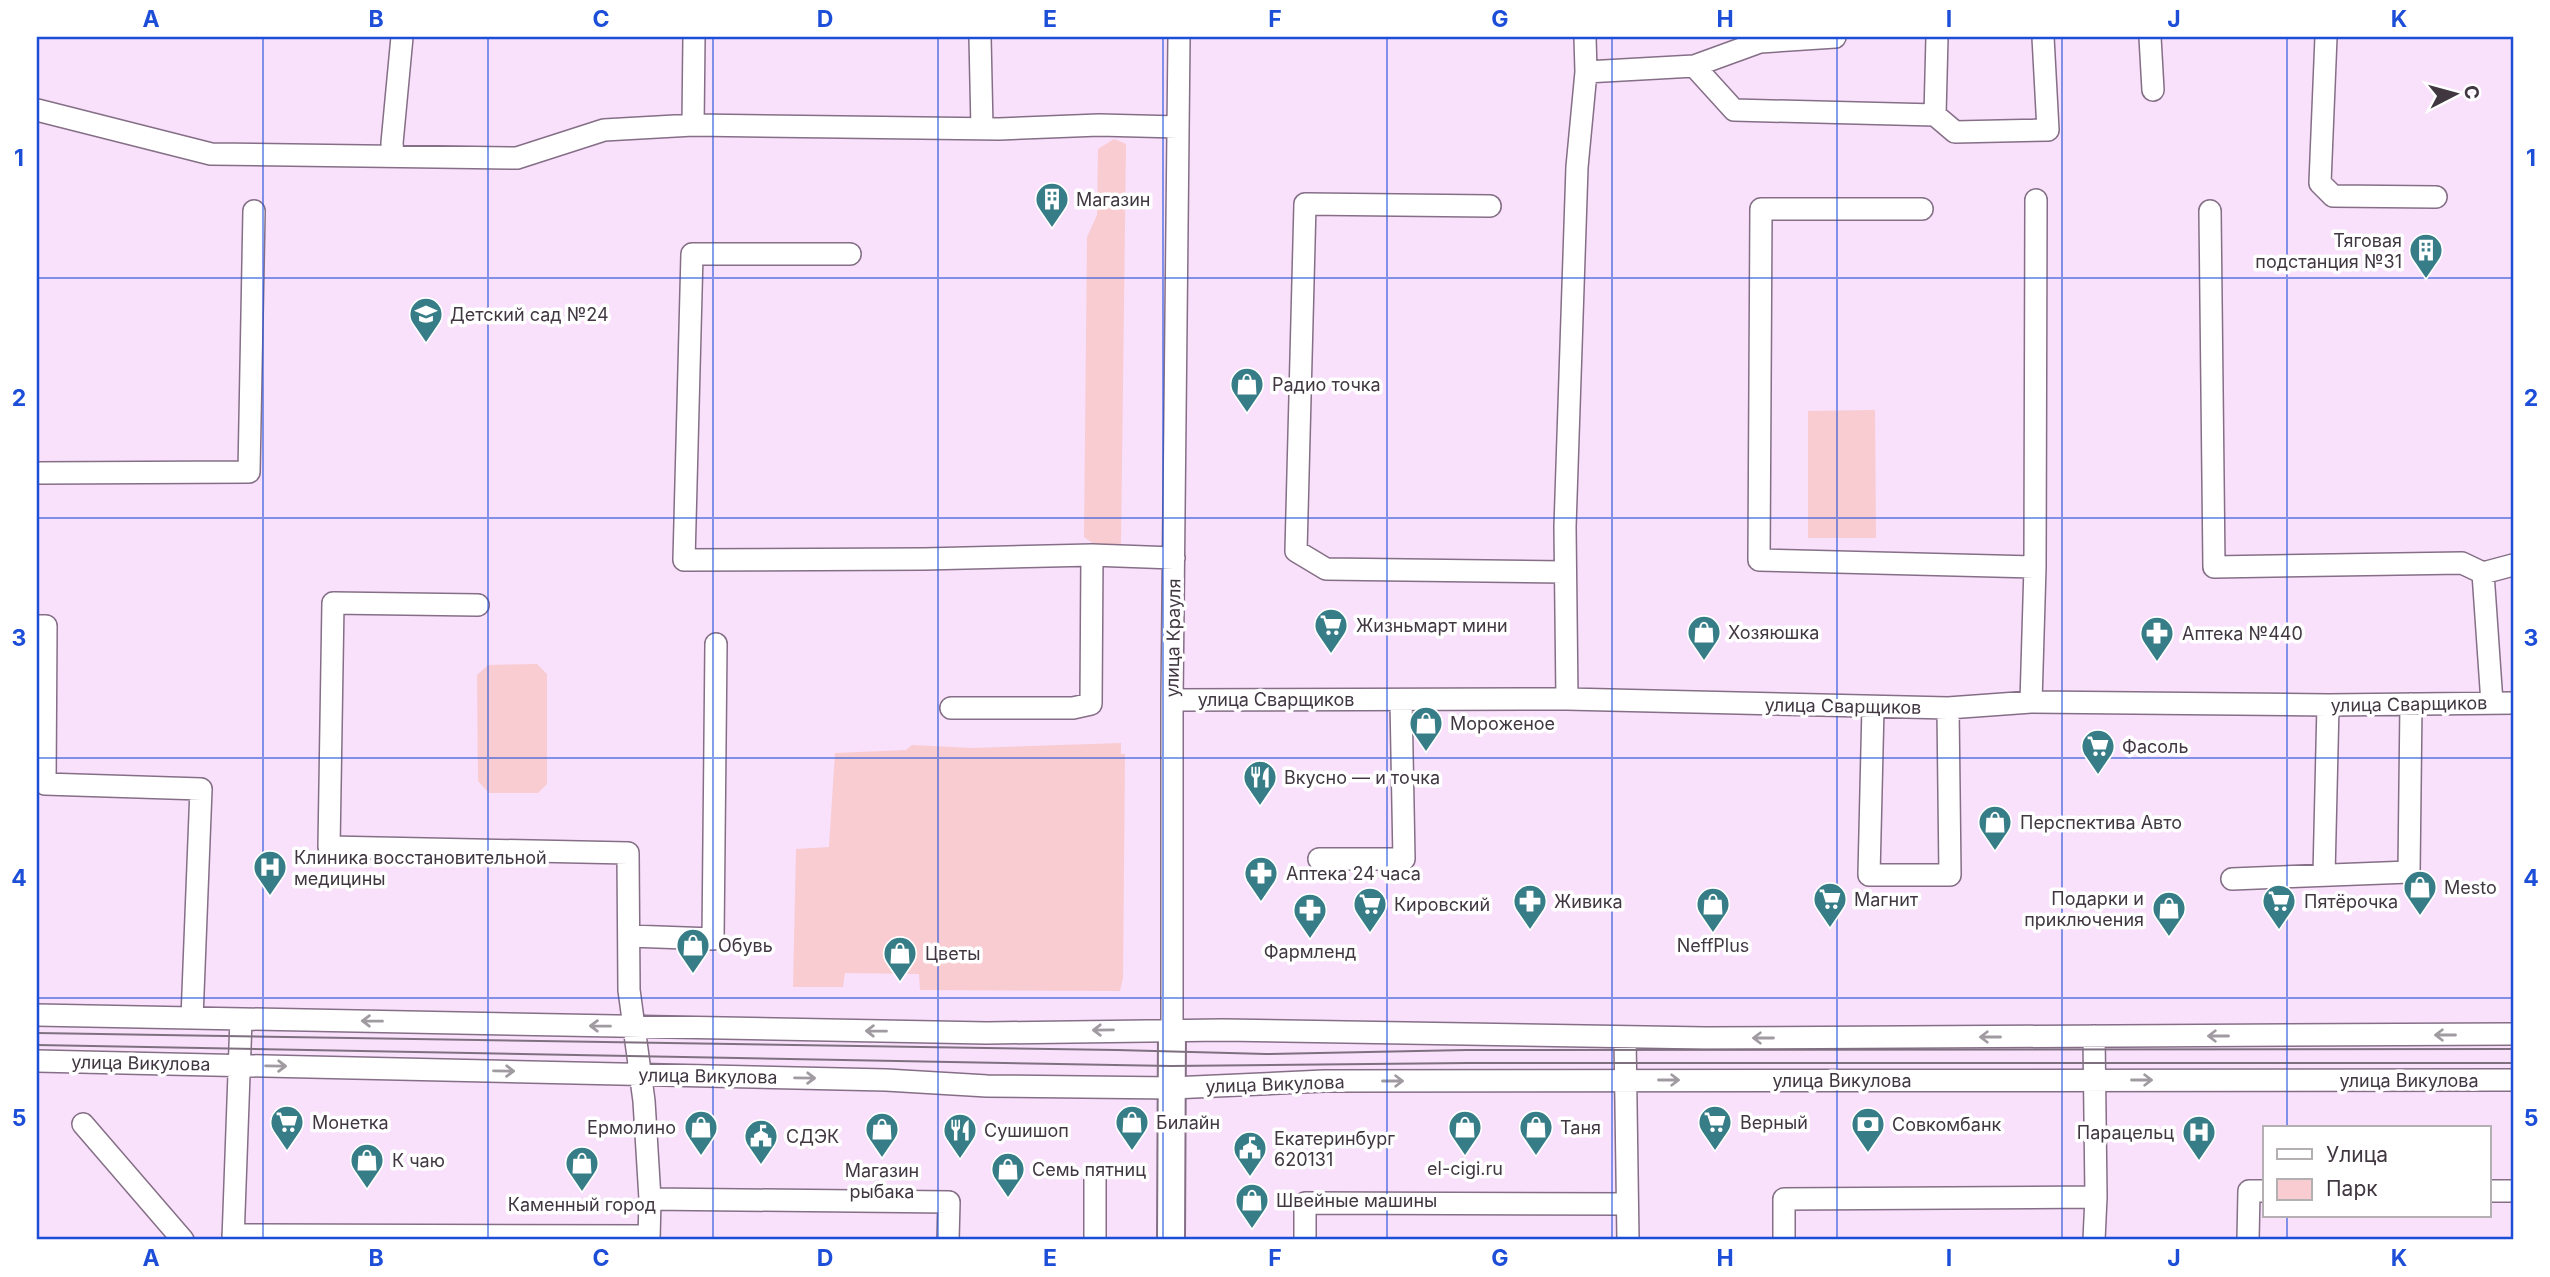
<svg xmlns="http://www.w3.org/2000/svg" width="2550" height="1277" font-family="Inter,sans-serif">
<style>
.green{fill:#f8ccd1}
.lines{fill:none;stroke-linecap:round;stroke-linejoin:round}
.minor-casing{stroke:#846f86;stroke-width:24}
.major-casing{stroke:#846f86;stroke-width:30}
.minor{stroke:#fff;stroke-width:21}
.major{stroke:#fff;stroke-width:26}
.tram{stroke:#7f7080;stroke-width:2}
.oneway{stroke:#a09ba0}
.grid{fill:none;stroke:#1d4ed8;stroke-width:2;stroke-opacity:0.55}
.labels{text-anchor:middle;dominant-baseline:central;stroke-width:7;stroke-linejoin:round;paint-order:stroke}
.poi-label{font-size:18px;fill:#403741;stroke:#fff;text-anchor:start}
.street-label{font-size:18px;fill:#403741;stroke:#fff}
.neatline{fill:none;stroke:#1d4ed8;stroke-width:2.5}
.grid-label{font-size:23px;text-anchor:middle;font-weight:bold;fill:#1d4ed8}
</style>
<rect width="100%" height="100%" fill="#f9e0fb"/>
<path class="green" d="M1114,139L1126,144L1121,544H1094L1084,537L1087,237L1097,215L1098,149Z
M1875,410L1876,538H1808V411Z
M537,664L547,674V784L538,793H489L478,781L477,675L488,665Z
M1121,743V754H1125L1123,978L1120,991L920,990L919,974L845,973L843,987H793L796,849L829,847L835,753L906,750L912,745L972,748Z"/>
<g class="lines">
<defs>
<path id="minor" d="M980,37L982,128
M2150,37L2153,90
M2326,37L2320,183L2333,196L2436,197
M1694,66L1734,110L1935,115L1937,37
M1586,72L1694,66L1760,42L1835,37
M37,110L211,154L517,158L604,130L693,125L999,129L1099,125L1178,127
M1935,115L1955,132L2048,130L2043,37
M693,125L694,37
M393,156L392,143L402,37
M1490,206L1305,204L1296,551L1326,569L1564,572
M1922,209H1761L1759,560L2035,567L2031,702
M2210,211L2214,567L2462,563L2483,573
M850,254H692L684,560L924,559L1092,555L1174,558
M37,473L249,472L254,211
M2035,567L2036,200
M478,605L333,603L329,847L628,853L629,990L644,1101L650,1199L649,1240
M37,626H46L45,784L201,789L192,1018
M1567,699L1565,527L1577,167L1586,72L1585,37
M1172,700L1567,699L1948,708L2031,702L2328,705L2513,703
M2492,703L2483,573L2513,565
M1873,707L1869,875H1950L1948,708
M951,708H1073L1091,704L1092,555
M1319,859H1404L1401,700
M2324,875L2328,705
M2232,879L2409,872L2411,704
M630,936L713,939L716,644
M37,1015L987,1033L1223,1030L1705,1038L2513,1034
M1172,1030V700L1179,37
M2094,1036L2096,1197L2094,1240
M1625,1037L1628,1240
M37,1061L886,1080L987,1086L1172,1088L1324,1081L2513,1080
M83,1124L183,1240
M2489,1191H2513
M650,1199L949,1202L948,1240
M233,1235L649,1236
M233,1240L241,1019
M1095,1240V1175
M1305,1240V1203L1627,1204
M1784,1240V1199L2096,1197
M2248,1240L2249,1191H2265"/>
<path id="major" d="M1171,1240L1172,1030"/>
</defs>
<use href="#minor" class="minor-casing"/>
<use href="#major" class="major-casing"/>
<use href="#minor" class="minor"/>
<use href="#major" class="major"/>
<path class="tram" d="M37,1033L1117,1050L1266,1054L1466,1050L2513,1049
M37,1045L1171,1066L1468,1063H2513"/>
</g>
<defs><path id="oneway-shaft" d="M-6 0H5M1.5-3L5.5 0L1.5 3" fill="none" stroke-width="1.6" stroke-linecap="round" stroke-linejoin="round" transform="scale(1.75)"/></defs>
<g class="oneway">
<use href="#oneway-shaft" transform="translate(372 1021) rotate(-179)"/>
<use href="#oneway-shaft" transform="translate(600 1026) rotate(-179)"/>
<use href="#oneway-shaft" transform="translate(1103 1030) rotate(179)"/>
<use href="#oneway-shaft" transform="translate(876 1031) rotate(-179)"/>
<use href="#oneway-shaft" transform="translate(2445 1035) rotate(180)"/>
<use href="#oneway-shaft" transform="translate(2218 1036) rotate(180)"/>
<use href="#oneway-shaft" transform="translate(1990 1037) rotate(180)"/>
<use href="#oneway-shaft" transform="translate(1763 1038) rotate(180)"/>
<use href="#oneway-shaft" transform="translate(276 1066) rotate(1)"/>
<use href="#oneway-shaft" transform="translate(504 1071) rotate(1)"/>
<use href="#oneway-shaft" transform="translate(805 1078) rotate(1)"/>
<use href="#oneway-shaft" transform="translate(1669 1080)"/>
<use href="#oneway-shaft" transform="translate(2142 1080)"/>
<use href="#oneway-shaft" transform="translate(1393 1081)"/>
</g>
<path class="grid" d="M263,37V1240M488,37V1240M713,37V1240M938,37V1240M1163,37V1240M1387,37V1240M1612,37V1240M1837,37V1240M2062,37V1240M2287,37V1128M37,278H2513M37,518H2513M37,758H2513M37,998H2513M2287,1216V1240"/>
<defs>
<symbol id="building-pin" viewBox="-11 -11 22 30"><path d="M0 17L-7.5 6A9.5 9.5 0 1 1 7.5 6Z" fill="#367d87" stroke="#fff"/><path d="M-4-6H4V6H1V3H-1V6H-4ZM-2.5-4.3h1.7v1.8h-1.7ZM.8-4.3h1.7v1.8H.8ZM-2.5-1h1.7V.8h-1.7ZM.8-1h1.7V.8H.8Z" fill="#fff"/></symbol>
<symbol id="school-pin" viewBox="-11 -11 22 30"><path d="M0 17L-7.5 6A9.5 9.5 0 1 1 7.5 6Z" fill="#367d87" stroke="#fff"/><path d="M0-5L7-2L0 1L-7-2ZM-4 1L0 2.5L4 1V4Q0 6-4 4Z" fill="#fff"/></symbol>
<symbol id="shop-pin" viewBox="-11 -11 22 30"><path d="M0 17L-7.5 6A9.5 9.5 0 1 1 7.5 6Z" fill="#367d87" stroke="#fff"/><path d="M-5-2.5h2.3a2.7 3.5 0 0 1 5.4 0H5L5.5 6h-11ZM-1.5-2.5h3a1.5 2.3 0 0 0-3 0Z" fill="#fff"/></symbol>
<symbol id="supermarket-pin" viewBox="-11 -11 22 30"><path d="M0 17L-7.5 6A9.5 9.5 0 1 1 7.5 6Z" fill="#367d87" stroke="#fff"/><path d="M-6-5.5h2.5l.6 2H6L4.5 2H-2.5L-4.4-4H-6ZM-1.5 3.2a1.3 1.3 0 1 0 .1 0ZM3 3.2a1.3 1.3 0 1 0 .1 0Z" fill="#fff"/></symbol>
<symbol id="pharmacy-pin" viewBox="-11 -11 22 30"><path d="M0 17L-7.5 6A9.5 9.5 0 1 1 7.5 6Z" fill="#367d87" stroke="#fff"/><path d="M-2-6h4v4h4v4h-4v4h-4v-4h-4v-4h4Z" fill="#fff"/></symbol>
<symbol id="restaurant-pin" viewBox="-11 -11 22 30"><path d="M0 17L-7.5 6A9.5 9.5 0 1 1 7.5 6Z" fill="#367d87" stroke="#fff"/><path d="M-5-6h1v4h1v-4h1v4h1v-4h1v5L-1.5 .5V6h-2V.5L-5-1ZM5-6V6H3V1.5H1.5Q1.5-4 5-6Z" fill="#fff"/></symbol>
<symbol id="hospital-pin" viewBox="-11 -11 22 30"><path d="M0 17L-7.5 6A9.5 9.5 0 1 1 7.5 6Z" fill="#367d87" stroke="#fff"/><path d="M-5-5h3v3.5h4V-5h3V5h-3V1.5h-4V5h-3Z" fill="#fff"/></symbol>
<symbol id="bank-pin" viewBox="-11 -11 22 30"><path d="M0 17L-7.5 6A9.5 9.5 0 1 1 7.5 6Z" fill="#367d87" stroke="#fff"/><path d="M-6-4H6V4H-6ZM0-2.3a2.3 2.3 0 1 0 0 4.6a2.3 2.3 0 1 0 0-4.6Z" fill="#fff"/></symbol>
<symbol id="civic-pin" viewBox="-11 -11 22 30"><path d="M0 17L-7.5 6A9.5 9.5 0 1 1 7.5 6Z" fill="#367d87" stroke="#fff"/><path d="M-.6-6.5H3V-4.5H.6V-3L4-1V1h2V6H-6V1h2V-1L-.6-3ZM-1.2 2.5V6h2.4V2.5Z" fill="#fff"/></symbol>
</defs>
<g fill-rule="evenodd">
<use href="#building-pin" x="1033" y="180" width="38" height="52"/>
<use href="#building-pin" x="2407" y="231" width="38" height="52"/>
<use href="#school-pin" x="407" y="295" width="38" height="52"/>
<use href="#shop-pin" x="1228" y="365" width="38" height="52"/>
<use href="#supermarket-pin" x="1312" y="606" width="38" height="52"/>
<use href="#shop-pin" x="1685" y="613" width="38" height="52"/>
<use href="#pharmacy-pin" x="2138" y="614" width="38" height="52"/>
<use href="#shop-pin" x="1407" y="704" width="38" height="52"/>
<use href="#supermarket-pin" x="2079" y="727" width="38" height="52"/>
<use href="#restaurant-pin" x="1241" y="758" width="38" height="52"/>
<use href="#shop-pin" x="1976" y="803" width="38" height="52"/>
<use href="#hospital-pin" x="251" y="848" width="38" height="52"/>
<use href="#pharmacy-pin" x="1242" y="854" width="38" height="52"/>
<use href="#shop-pin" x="2401" y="868" width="38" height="52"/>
<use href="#supermarket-pin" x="1811" y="880" width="38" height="52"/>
<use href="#pharmacy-pin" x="1511" y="882" width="38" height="52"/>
<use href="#supermarket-pin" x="2260" y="882" width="38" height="52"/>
<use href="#supermarket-pin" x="1351" y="885" width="38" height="52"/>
<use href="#shop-pin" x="1694" y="885" width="38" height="52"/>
<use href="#shop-pin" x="2150" y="889" width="38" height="52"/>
<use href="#pharmacy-pin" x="1291" y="891" width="38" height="52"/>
<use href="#shop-pin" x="674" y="926" width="38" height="52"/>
<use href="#shop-pin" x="881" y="934" width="38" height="52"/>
<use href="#supermarket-pin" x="268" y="1103" width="38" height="52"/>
<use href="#shop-pin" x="1113" y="1103" width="38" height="52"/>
<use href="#supermarket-pin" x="1696" y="1103" width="38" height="52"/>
<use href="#bank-pin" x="1849" y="1105" width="38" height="52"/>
<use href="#shop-pin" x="682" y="1108" width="38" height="52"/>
<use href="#shop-pin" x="1446" y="1108" width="38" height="52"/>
<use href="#shop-pin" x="1517" y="1108" width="38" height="52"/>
<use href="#shop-pin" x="863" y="1110" width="38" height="52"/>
<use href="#restaurant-pin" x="941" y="1111" width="38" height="52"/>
<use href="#hospital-pin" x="2180" y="1113" width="38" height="52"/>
<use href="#civic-pin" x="742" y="1117" width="38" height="52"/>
<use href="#civic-pin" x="1231" y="1129" width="38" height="52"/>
<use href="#shop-pin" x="348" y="1141" width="38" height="52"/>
<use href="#shop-pin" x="563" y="1144" width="38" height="52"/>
<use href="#shop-pin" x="989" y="1150" width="38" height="52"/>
<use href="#shop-pin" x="1233" y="1181" width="38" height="52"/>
</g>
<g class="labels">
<g class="poi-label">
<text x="1076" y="199">Магазин</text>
<text x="2402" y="240" text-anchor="end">Тяговая<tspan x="2402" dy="21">подстанция №31</tspan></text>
<text x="450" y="314">Детский сад №24</text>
<text x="1272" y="384">Радио точка</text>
<text x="1356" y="625">Жизньмарт мини</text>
<text x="1728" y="632">Хозяюшка</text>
<text x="2182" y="633">Аптека №440</text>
<text x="1450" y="723">Мороженое</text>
<text x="2122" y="746">Фасоль</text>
<text x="1284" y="777">Вкусно — и точка</text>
<text x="2020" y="822">Перспектива Авто</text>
<text x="294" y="857">Клиника восстановительной<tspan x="294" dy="21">медицины</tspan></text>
<text x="1286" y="873">Аптека 24 часа</text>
<text x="2444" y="887">Mesto</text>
<text x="2144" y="898" text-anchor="end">Подарки и<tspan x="2144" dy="21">приключения</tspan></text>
<text x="1854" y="899">Магнит</text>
<text x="1554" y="901">Живика</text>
<text x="2304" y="901">Пятёрочка</text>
<text x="1394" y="904">Кировский</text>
<text x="718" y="945">Обувь</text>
<text x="1713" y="945" text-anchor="middle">NeffPlus</text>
<text x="1310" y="951" text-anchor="middle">Фармленд</text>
<text x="925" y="953">Цветы</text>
<text x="312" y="1122">Монетка</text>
<text x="1156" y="1122">Билайн</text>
<text x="1740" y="1122">Верный</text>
<text x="1892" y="1124">Совкомбанк</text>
<text x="676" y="1127" text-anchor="end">Ермолино</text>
<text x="1560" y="1127">Таня</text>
<text x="984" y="1130">Сушишоп</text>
<text x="2174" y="1132" text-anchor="end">Парацельц</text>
<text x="786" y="1136">СДЭК</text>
<text x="1274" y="1138">Екатеринбург<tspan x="1274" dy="21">620131</tspan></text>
<text x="392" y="1160">К чаю</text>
<text x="1465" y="1168" text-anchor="middle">el-cigi.ru</text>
<text x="1032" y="1169">Семь пятниц</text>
<text x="882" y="1170" text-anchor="middle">Магазин<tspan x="882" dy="21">рыбака</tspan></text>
<text x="1276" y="1200">Швейные машины</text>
<text x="582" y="1204" text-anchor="middle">Каменный город</text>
</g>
<g class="street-label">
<text transform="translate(1173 638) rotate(-89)">улица Крауля</text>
<text x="1276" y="699">улица Сварщиков</text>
<text transform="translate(2409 704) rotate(-1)">улица Сварщиков</text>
<text transform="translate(1843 706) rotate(1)">улица Сварщиков</text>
<text transform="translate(141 1063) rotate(1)">улица Викулова</text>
<text transform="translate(708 1076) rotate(1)">улица Викулова</text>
<text x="1842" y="1080">улица Викулова</text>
<text x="2409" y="1080">улица Викулова</text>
<text transform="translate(1275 1084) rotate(-2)">улица Викулова</text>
</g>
</g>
<rect width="2550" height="1277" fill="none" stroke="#ffffff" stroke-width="77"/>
<rect x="2263" y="1126" width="228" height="91" fill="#ffffff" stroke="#b3afb3" stroke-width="2"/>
<rect x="2277" y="1149" width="35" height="10" fill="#ffffff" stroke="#b3afb3" stroke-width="2"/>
<text x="2326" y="1162" font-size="21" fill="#403741">Улица</text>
<rect x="2277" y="1179" width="35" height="21" fill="#f8ccd1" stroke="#b3afb3" stroke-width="2"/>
<text x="2326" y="1196" font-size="21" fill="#403741">Парк</text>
<g transform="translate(2455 94) rotate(84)" stroke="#ffffff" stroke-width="5" paint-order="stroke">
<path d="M0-5L12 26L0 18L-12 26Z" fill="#403741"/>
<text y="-10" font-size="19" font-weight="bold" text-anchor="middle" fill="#403741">С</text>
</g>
<rect x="38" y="38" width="2474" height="1200" class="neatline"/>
<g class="grid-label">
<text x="151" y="27">A</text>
<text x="376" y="27">B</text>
<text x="601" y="27">C</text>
<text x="825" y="27">D</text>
<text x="1050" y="27">E</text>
<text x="1275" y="27">F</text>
<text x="1500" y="27">G</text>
<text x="1725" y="27">H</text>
<text x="1949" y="27">I</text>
<text x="2174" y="27">J</text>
<text x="2399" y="27">K</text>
<text x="19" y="166">1</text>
<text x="2531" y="166">1</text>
<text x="19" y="406">2</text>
<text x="2531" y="406">2</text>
<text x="19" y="646">3</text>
<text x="2531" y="646">3</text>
<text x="19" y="886">4</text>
<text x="2531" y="886">4</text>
<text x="19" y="1126">5</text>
<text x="2531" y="1126">5</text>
<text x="151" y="1266">A</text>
<text x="376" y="1266">B</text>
<text x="601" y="1266">C</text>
<text x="825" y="1266">D</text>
<text x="1050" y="1266">E</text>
<text x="1275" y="1266">F</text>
<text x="1500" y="1266">G</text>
<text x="1725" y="1266">H</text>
<text x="1949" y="1266">I</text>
<text x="2174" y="1266">J</text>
<text x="2399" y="1266">K</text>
</g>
</svg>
